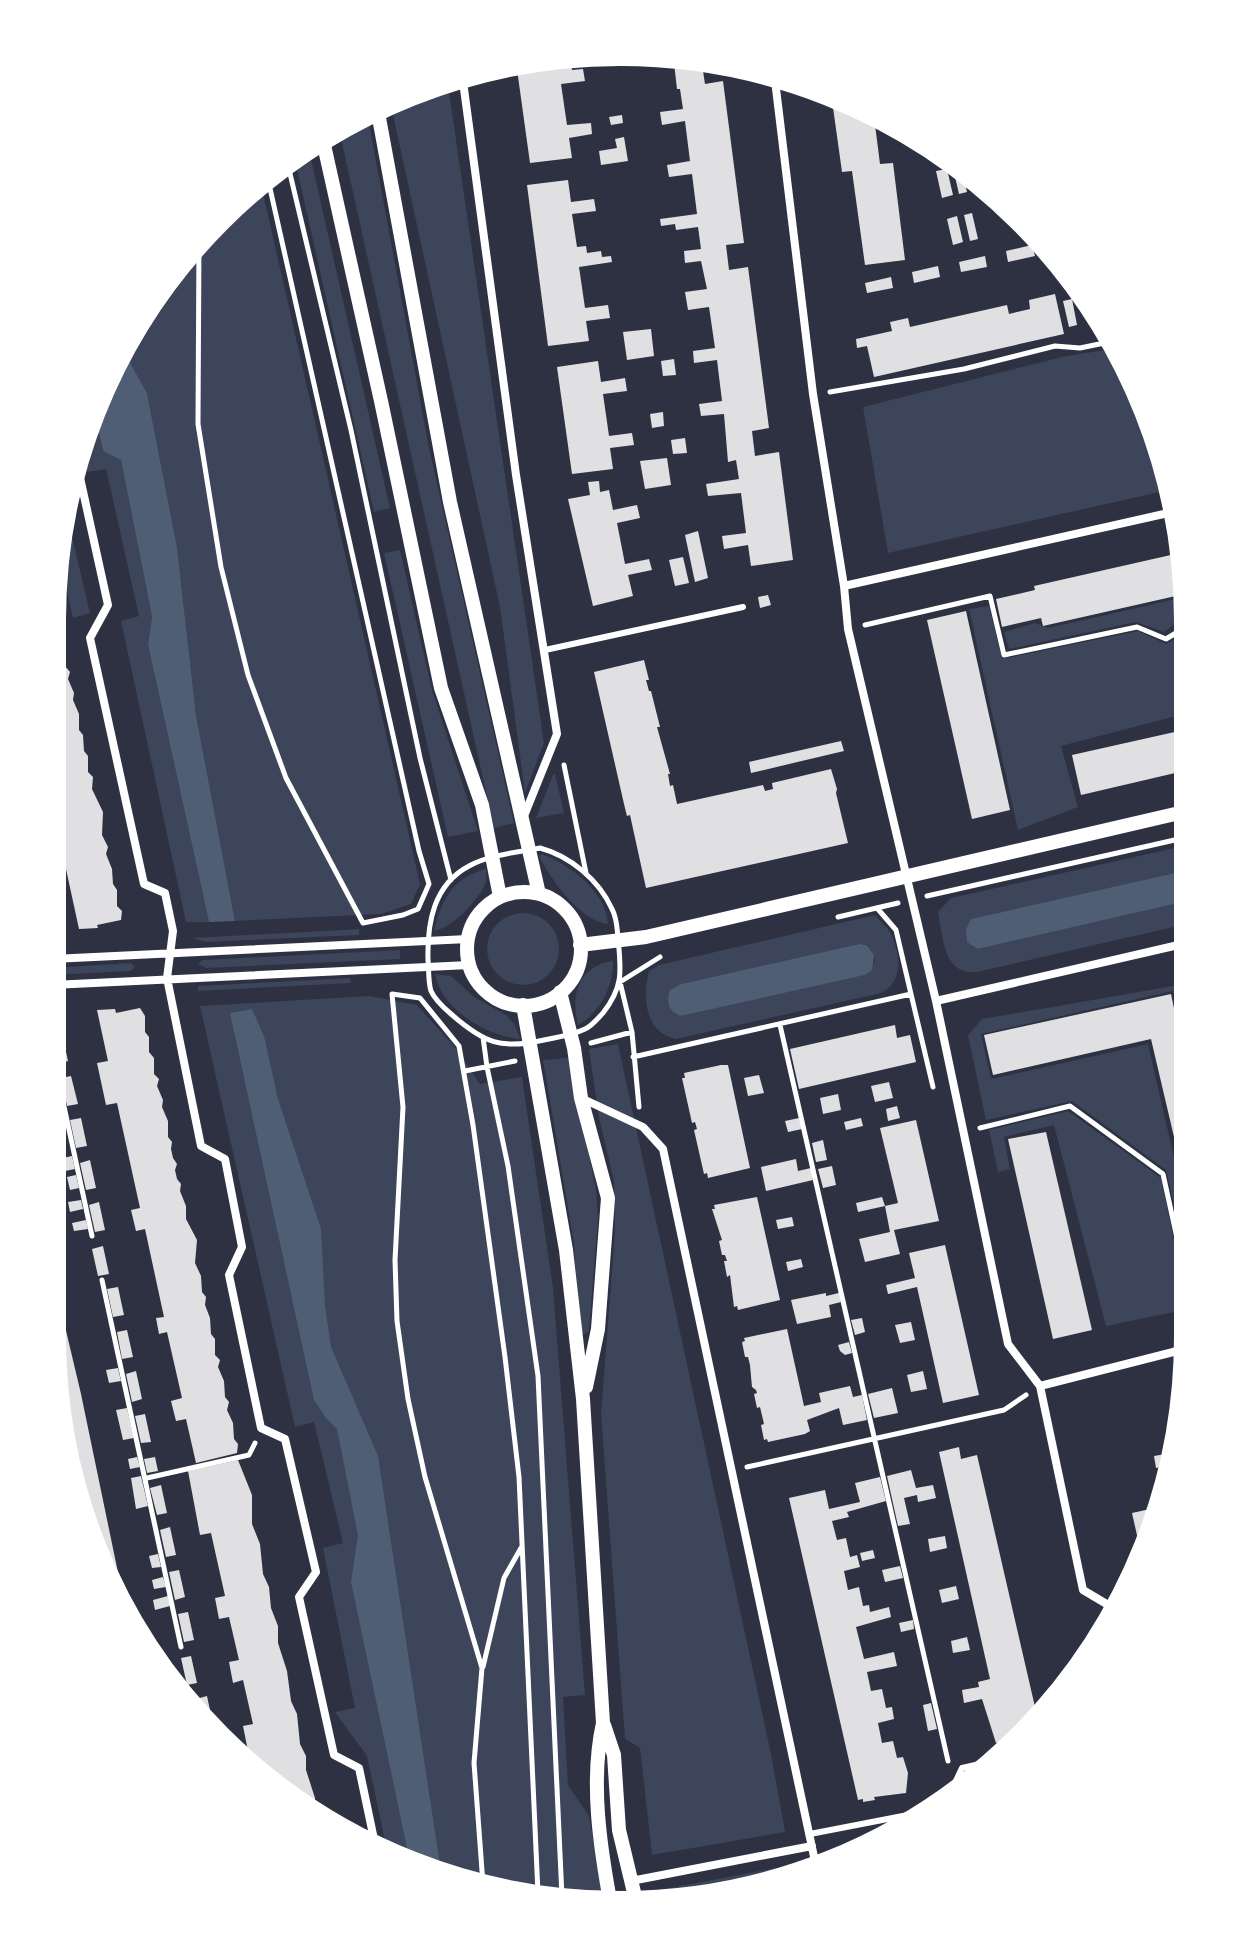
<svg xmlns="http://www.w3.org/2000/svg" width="1240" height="1957" font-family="'Alegreya Sans',sans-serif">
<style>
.green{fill:#3c4559;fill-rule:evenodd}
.water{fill:#4f5d75}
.building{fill:#e0e0e3}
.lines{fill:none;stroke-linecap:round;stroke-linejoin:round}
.path{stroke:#fff;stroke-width:5}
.service{stroke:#fff;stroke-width:6}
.minor{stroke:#fff;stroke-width:8}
.tertiary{stroke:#fff;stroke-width:14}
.rim{fill:none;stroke:#fff;stroke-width:4}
</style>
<rect width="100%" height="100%" fill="#2d3142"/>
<path class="green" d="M447,78L544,743L525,793L500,607L390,101Z
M367,112L429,448L514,823L494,828L338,125Z
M308,146L390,508L374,512L294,156Z
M260,180L420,884L411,904L381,914L235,921L196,715L177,547L147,393L123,350L168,273L245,191Z
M1119,348L1131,368L1170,472L1173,489L888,553L863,407L1066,356Z
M93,405L103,451L121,460L152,617L148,645L209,922H186L121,621L139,616L106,469L87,472L81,447Z
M65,507L90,613L73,618L56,543Z
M400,550L432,690L478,831L448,837L384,553Z
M1189,596V613L1164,632L1136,622L1009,649L1004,632L1035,623L1048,628Z
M989,606L1002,659L1138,631L1166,644L1189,631L1188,713L1061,746L1078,807L1018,830L969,609Z
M555,774L564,813L536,818L553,775Z
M1188,845V870L972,919L966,930L978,949L1187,901V924L977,972C943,976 943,936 938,912L951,898Z
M542,854C570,865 606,891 608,924C580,921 551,880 539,856Z
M486,869C486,873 487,878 486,882C480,899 451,929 434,931C442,898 453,878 486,869Z
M487 949a36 36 0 1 1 72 0a36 36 0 1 1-72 0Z
M875,915C880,921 889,928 892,936C901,957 903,982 881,993L676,1039C645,1033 642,997 649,971L659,965ZM859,944L868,945L875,960L865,975L676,1015L670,990L681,984Z
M359,929V935L206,942L192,938Z
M400,950V959L206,968L198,964L203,960Z
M611,961L613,962C614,986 599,1014 578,1025C571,996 577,968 611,961Z
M131,963L135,967L131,971L52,975V968Z
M435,974L451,976L474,997L506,1015L515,1025L520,1039C486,1036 441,1009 435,974Z
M350,978L351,983L198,991V986Z
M1173,986L1180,990L1187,1021V1024L1181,1025L1173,991L981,1034L991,1079L1148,1044L1186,1210V1258L1166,1170L1072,1101L986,1120L968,1035L982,1019Z
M369,996L417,1005L453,1045L480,1084L522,1077L553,1288L585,1695L563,1697L568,1785L589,1816L604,1904L436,1877L387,1850L367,1756L335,1712L355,1708L323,1548L343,1543L314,1422L295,1427L200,1006Z
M618,1044L771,1754L785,1832L652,1855L640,1748L625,1739L601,1414L615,1232L614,1181L599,1118L589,1049Z
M568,1058L596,1189L598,1219L589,1331L585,1334L578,1332L574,1244L543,1060Z
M1068,1111L1161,1178L1186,1298L1179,1311L1106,1326L1054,1125L1004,1137L1010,1169L998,1172L989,1130Z
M787,1866L791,1877L768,1887L663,1901L659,1890Z"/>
<path class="water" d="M123,350L147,393L177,547L196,715L235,921L209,922L148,645L152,617L121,460L103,451L93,405Z
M1188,870L1187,901L978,949L967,942L966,929L971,919Z
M859,944L867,945L874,955L872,970L865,975L680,1016C668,1011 666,1002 670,990L681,984Z
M252,1009L264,1036L278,1099L321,1229L325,1306L331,1347L378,1456L442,1878L410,1862L351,1582L358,1535L337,1429L326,1418L314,1400L230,1013Z"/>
<path class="building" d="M570,54L572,70L583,69L585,81L561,84L567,125L591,123L592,134L569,138L572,158L530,163L516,62L546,55Z
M682,55L701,58L705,84L723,81L744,243L726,245L729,270L748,267L769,428L752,431L755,456L779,452L793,560L751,566L748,545L724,549L722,536L746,533L741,493L708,496L706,484L739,479L736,460L728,462L724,414L701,416L699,404L722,401L717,360L694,363L693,351L715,348L709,307L688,310L685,292L707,289L701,261L685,263L684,251L701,249L698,227L676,230L675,224L661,226L660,219L697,214L692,174L669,177L667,165L690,161L685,121L662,125L660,112L683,109L680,89H677L674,63L683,61Z
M831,93L873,109L880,164L893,163L905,260L865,265L852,171L842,172Z
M622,115L623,123L611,125L609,117Z
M624,137L628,161L601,165L599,151L617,148L615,139Z
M961,166L967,192L959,194L953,168Z
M947,169L953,195L942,198L936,171Z
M568,180L571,202L594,199L596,211L572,214L577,247L586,246L587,253L601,251L602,257L611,256L612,262L579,267L585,308L608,305L610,318L586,321L589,341L548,346L527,185Z
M972,213L978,239L970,241L964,215Z
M957,216L963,242L953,245L947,219Z
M1019,219L1037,237L1023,240Z
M1032,245L1035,256L1008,262L1006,251Z
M1052,253L1063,264L1066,279L1058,280Z
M985,256L987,267L961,272L959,262Z
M938,266L940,277L914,283L912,272Z
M891,277L893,288L867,293L865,283Z
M1055,294L1064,334L874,377L867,346L857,348L856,339L892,331L890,322L908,318L910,327L1007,305L1009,314L1030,309L1029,300Z
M1072,299L1077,325L1069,327L1063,301Z
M651,329L654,356L627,360L623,332Z
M674,359L676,375L663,376L661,361Z
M598,361L601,382L625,378L627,391L603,394L609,436L632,433L634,445L610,448L613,469L572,474L557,367Z
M663,412L664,426L652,428L650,414Z
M685,438L687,453L673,454L671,440Z
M667,458L671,485L645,489L640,461Z
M599,481L600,492L609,490L613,510L637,505L640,518L617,523L625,564L649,559L652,570L628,575L633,596L593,606L568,499L590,495L588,482Z
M698,531L708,578L695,582L685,535Z
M1184,552L1189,593L1043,626L1041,618L1002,627L996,599L1035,590L1034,586Z
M683,557L689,583L675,586L669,560Z
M768,595L771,605L760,608L758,597Z
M966,611L1010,810L972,819L927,620Z
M54,623L61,630L59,637L65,651V666L70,672L68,679L74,693L73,700L79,714V730L83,735L84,751L88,756V772L93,777L92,789L103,812L102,835L108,847L106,854L112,869L113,884L117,890V906L122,911L121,920L97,925L98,928L79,929L56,823H53Z
M644,660L649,680H646L649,691H651L660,727H657L670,774H668L670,786L673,785L677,804L763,785L765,791L773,789L772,783L831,769L837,789L836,793L848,843L646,888L630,815L627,816L624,804L594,672Z
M1188,729V770L1081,795L1072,755Z
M841,741L844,751L751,773L749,762Z
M1171,994L1179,1032L1187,1030L1186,1188L1151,1039L993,1075L984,1035Z
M140,1008L145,1016V1032L149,1037V1052L154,1058V1074L159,1079L157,1086L163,1100L162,1107L168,1121V1137L172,1142L171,1149L173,1158L177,1164L175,1170L177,1179L181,1184L180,1191L186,1206V1219L197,1240L195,1263L201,1276L202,1292L206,1297L205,1305L210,1318L211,1334L215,1339V1355L220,1360L218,1367L224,1381L225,1397L229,1402L227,1410L233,1423L234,1439L238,1444L237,1453L196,1463L186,1419L176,1421L171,1401L182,1398L167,1332L159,1334L156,1318L164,1317L145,1229L136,1231L131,1210L140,1208L117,1103L106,1105L97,1063L108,1061L97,1010L115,1009L116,1013Z
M895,1025L897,1038L910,1035L916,1062L799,1089L790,1049Z
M62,1034L68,1061L58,1064L52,1036Z
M721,1065H728L750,1168L708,1178L707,1173L704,1174L694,1130L697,1129L695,1122L692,1123L682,1078H685L684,1073Z
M759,1075L764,1093L748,1096L744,1078Z
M71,1076L78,1104L67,1106L61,1078Z
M889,1082L893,1098L875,1102L871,1086Z
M838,1094L841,1110L823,1114L820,1098Z
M58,1096L62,1109L52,1111L51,1098Z
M897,1106L900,1118L888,1121L886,1109Z
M62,1117L65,1129L56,1131L53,1118Z
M81,1118L87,1146L76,1148L70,1120Z
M799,1118L802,1129L788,1132L785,1121Z
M861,1118L863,1126L846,1130L844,1122Z
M916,1120L939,1221L894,1230L900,1254L865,1262L859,1239L890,1232L885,1206L898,1203L880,1128Z
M1046,1132L1092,1330L1053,1339L1008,1139Z
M823,1140L827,1160L816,1162L812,1143Z
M72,1156L75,1169L65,1171L63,1158Z
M796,1159L798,1171L811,1168L813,1180L766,1191L761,1167Z
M90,1160L96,1188L86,1190L80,1163Z
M832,1166L836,1185L823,1188L818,1169Z
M76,1175L79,1188L70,1190L67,1177Z
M757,1197L780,1300L738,1310L737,1306L734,1307L730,1275L727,1277L724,1261H727L725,1255H722L719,1241L722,1240L712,1209H715L714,1205Z
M882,1197L885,1206L858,1212L856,1203Z
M81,1200L83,1209L70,1212L68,1202Z
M99,1202L105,1230L95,1232L89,1205Z
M792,1217L794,1226L778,1229L776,1220Z
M86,1220L88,1229L74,1231L72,1223Z
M945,1245L979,1395L943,1403L917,1287L888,1294L886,1285L915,1278L909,1253Z
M103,1246L109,1274L98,1276L92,1249Z
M801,1259L803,1267L788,1271L786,1262Z
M50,1263L81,1394L127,1616L80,1520L50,1337Z
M118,1287L124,1315L113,1317L107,1289Z
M826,1293V1296L839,1293L841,1302L829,1305L831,1317L797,1324L791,1300Z
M862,1318L865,1332L855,1335L851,1320Z
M911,1322L915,1340L900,1343L895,1325Z
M787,1329L804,1406L821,1402L819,1393L850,1386L853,1397L862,1395L867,1420L843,1425L839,1408L807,1420L810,1431L805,1434L768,1442L767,1439L764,1440L761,1425L764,1424L760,1407L757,1408L754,1394L757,1393L756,1390L752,1387L750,1365L748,1357H745L742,1342L745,1341L744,1338Z
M127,1330L133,1357L122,1359L117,1332Z
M849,1342L852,1353L845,1355L840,1351L838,1345Z
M118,1368L121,1381L109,1383L106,1370Z
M136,1371L142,1399L132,1402L126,1374Z
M923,1371L927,1389L911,1392L907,1375Z
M892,1388L898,1413L874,1418L868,1394Z
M127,1408L134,1438L123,1440L116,1410Z
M145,1414L151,1442L141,1443L135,1416Z
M959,1447L961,1459L977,1455L1035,1707L1051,1704L1013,1739L996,1743L982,1699L964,1703L962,1690L979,1687L978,1682L990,1679L939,1452Z
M1171,1453V1465L1156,1468L1154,1456Z
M137,1457L140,1467L130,1469L128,1459Z
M155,1457L158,1471L147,1473L144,1459Z
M238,1460L252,1495V1524L260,1544L263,1574L269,1587L271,1608L278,1626V1643L287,1671L291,1701L297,1714L300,1744L306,1756V1770L315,1798V1812L273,1789L251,1766L243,1726L253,1724L243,1680L233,1683L229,1662L239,1660L229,1617L219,1619L215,1598L225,1596L211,1533L200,1535L188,1471Z
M911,1470L916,1488L933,1485L936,1498L918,1502L917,1495L904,1498L910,1524L898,1526L887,1476Z
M141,1476L148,1506L136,1509L131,1478Z
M880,1477L886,1501L847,1512L849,1517L832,1521L837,1540L846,1538L850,1557L857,1555L860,1567L844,1571L848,1590L859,1587L863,1606L869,1605L870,1612L889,1607L891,1617L856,1627L864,1659L894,1652L897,1666L867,1672L871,1691L882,1689L886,1708L892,1707L894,1719L878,1723L882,1743L893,1741L897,1758L903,1757L908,1773L906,1793L874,1797L875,1800L863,1802V1799L858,1800L789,1498L825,1490L829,1509L860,1502L855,1483Z
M161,1485L167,1513L157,1515L150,1488Z
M1159,1507L1146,1556L1143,1562L1132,1513Z
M170,1527L176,1555L166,1557L160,1530Z
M945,1536L947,1548L930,1552L928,1539Z
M873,1550L875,1558L862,1561L860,1553Z
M158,1554L161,1567L152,1568L149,1556Z
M900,1566L903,1578L885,1582L882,1570Z
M179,1570L185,1597L175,1600L169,1572Z
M163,1577L166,1587L154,1589L152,1580Z
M956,1586L959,1599L942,1603L939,1590Z
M168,1596L170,1606L155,1610L153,1600Z
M188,1612L194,1640L184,1642L178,1614Z
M913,1620L914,1629L901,1632L899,1623Z
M967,1637L970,1650L953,1653L951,1641Z
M191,1656L197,1683L187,1685L181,1658Z
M207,1696L210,1710L213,1725L199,1710L196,1699Z
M931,1703L937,1729L928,1731L923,1705Z"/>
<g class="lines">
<path class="path" d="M287,161L351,430L420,758L451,880
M199,239L198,424L221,567L248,675L286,778L363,923L403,915L418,909L429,884L419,851L267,175
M830,392L964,369L1055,346L1080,348L1114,341
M865,625L990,596L1004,655L1137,627L1166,639L1189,625
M564,765L586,873
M540,848C570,856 599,880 612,909C617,918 617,928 618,938C621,970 624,986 603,1013C598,1018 592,1026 585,1029C573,1035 558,1037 544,1040C501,1050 484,1043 451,1014C444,1008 435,1000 431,991C428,982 429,969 428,960C427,924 433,885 469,866C489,855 518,852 540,848Z
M927,896L1188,837
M838,917L898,903
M911,994L933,1087
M780,1025L948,1761
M483,1037L487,1067L508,1166L538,1376L562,1897
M591,1043L632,1032
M52,1051L92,1236
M633,1057L911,994L896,930L877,908
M465,1071L515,1061
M639,1107L632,1032L620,982L660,957
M980,1128L1070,1106L1163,1174L1186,1279
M102,1280L181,1647
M1184,1334L1180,1319L1186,1306
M747,1467L1004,1410L1026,1395
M147,1478L249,1455L255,1443
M483,1667L504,1578L521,1548
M192,1696L195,1705
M483,1884L474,1763L482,1668L425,1477L408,1399L397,1321L395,1260L403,1107L392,994L420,998L459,1046L473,1125L505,1357L519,1477L538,1893"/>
<path class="service" d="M545,650L743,607
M946,1802L962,1768L989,1762
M810,1834L939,1809"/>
<path class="minor" d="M774,72L813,394L844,586L848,629L936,1001L1008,1344L1040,1386L1083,1590L1115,1609
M462,74L516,475L557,734L524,816
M77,464L108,605L90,638L144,884L165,893L173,931L167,978L201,1146L225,1159L242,1247L229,1275L261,1428L285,1439L316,1572L299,1597L334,1755L359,1768L375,1844
M844,586L1177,511
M52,959L468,939
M52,985L469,965
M936,1001L1187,943
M581,1098L643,1127L663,1149L816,1866
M1040,1386L1185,1349
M631,1881L812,1846"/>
<path class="tertiary" d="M377,107L450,502L539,894
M322,136L381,401L441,688L482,805L500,897
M467 949a57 57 0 1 1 114 0a57 57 0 1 1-114 0Z
M580,945L646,937L1188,811
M560,992L574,1048L581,1098L608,1198L598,1329L586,1387
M523,1005L566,1250L583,1399L603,1723C590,1781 600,1847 611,1906
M604,1725L614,1755L619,1830L637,1905"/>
</g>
<path d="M0 0H1240V1957H0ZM620 64H620A556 556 0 0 1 1176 620V1337A556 556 0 0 1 620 1893H620A556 556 0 0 1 64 1337V620A556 556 0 0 1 620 64Z" fill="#fff" fill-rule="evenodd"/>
<path class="rim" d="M620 64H620A556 556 0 0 1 1176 620V1337A556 556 0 0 1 620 1893H620A556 556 0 0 1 64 1337V620A556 556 0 0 1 620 64Z"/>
</svg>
